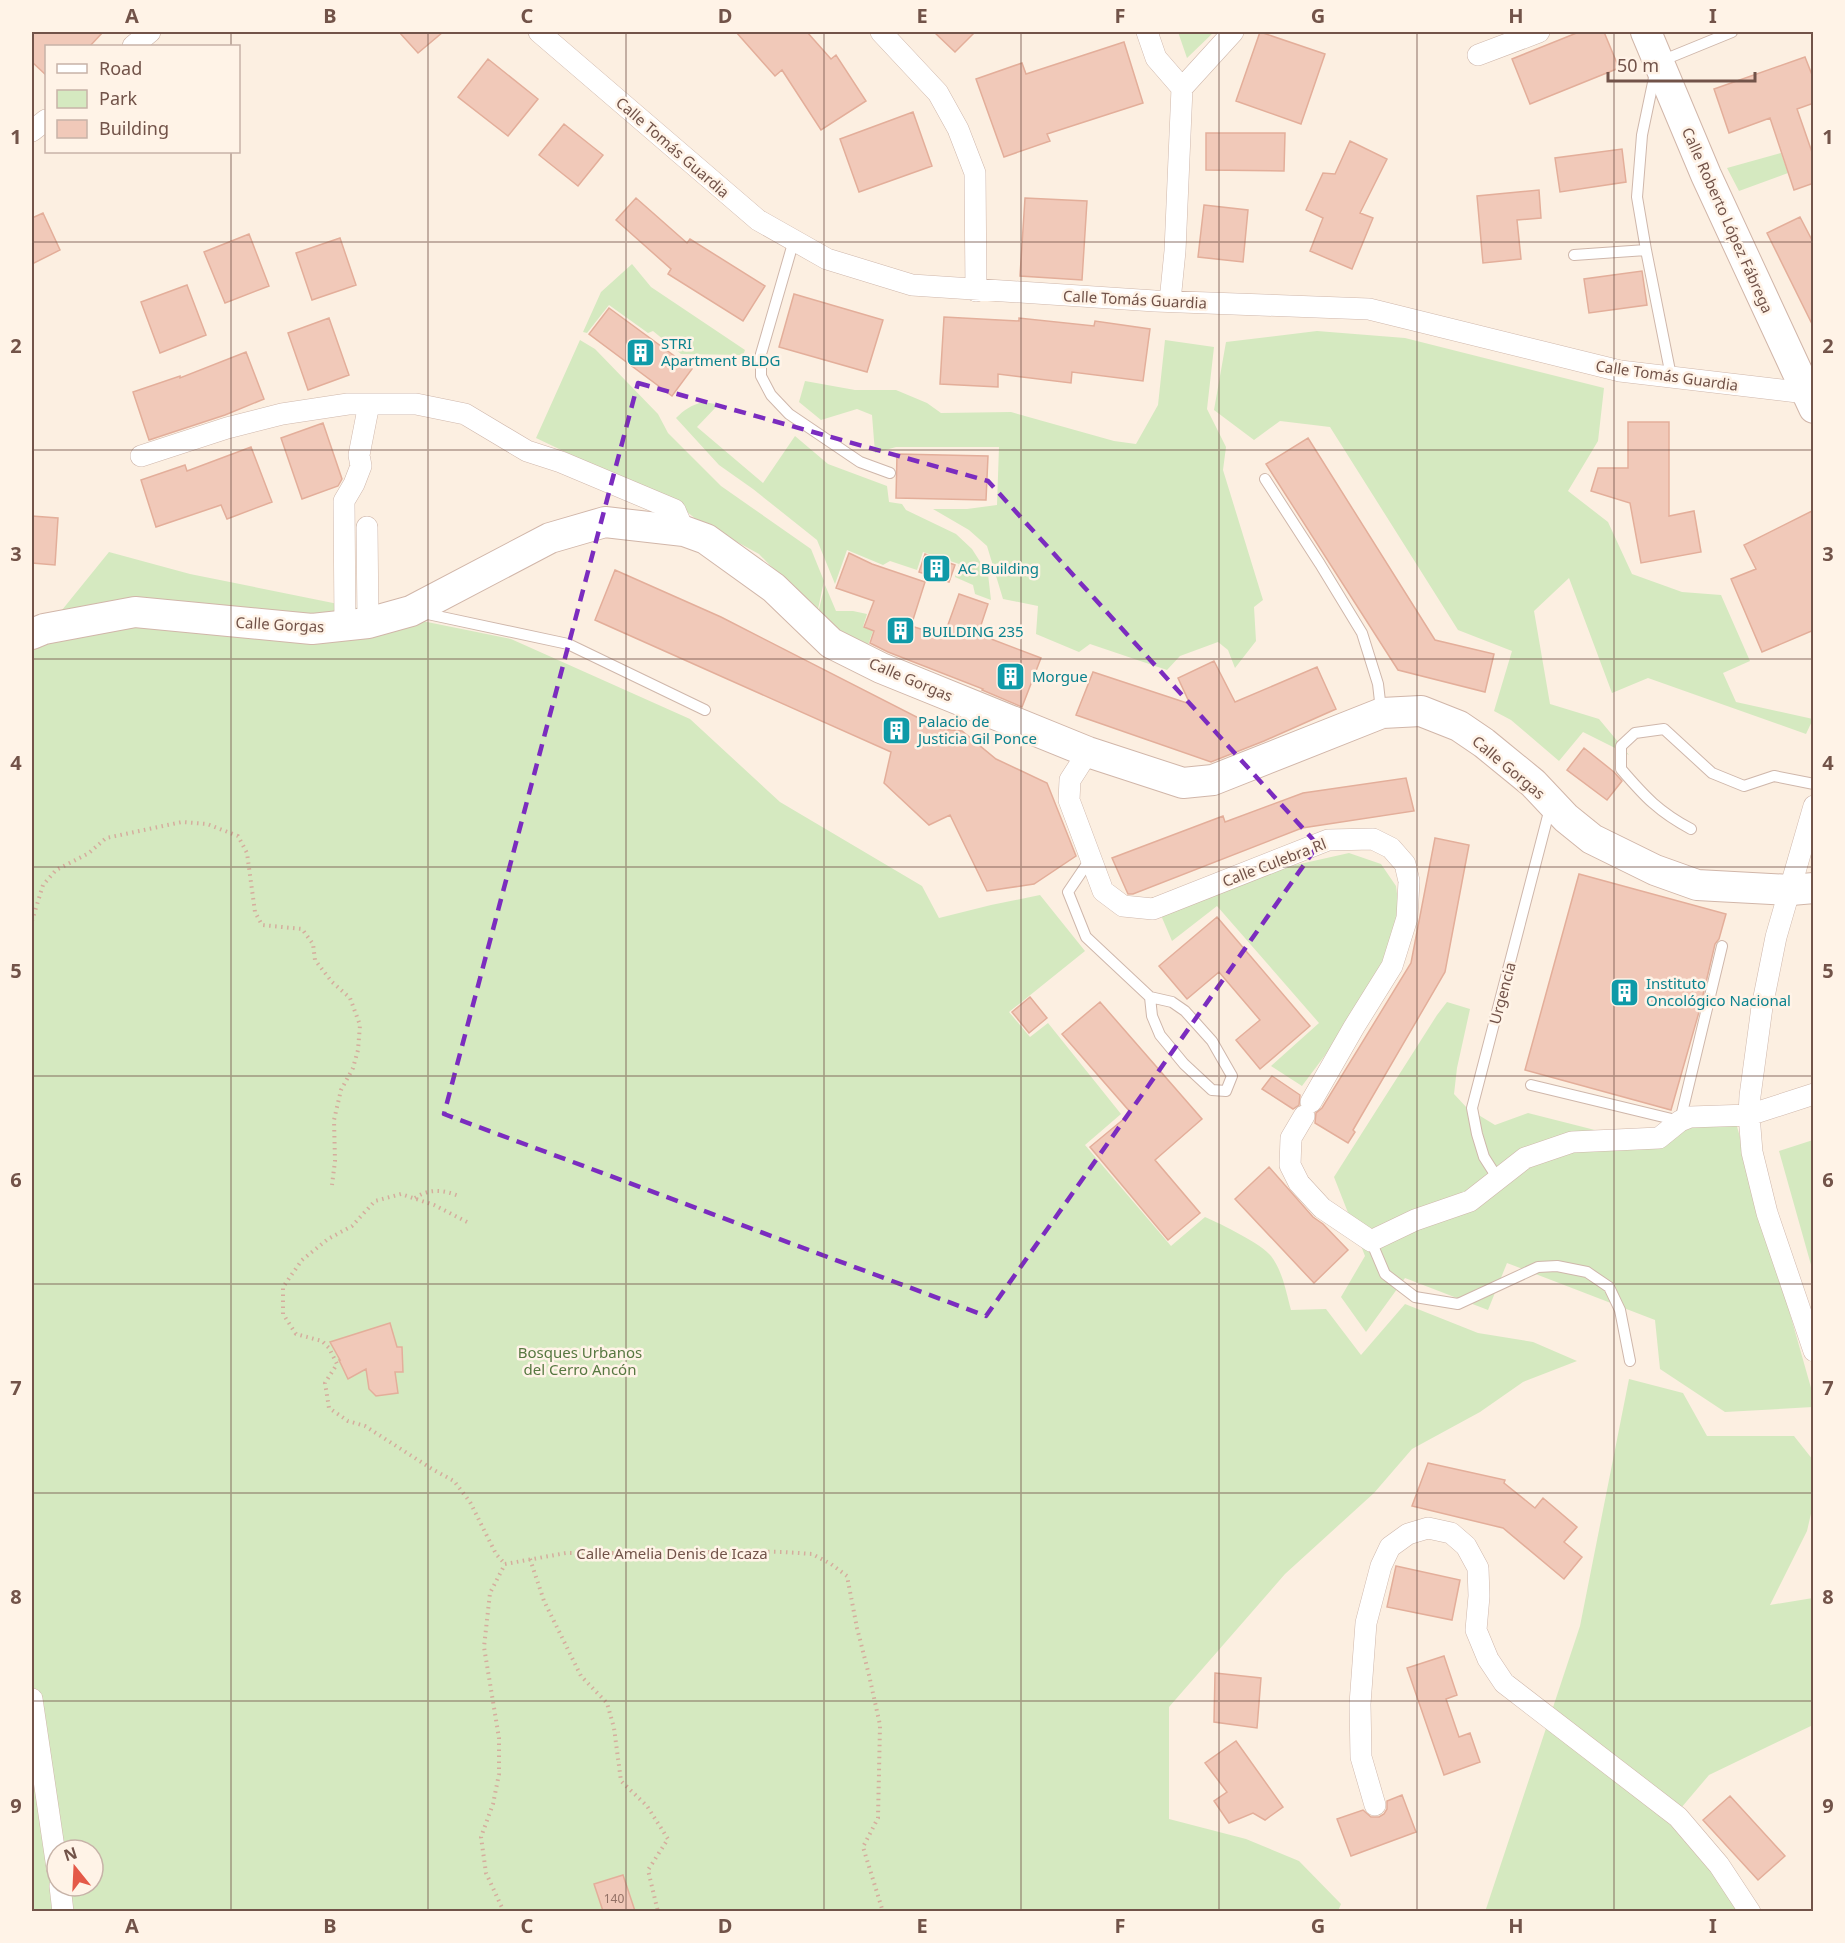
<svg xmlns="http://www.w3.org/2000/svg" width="1845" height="1943" font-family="'Noto Sans',sans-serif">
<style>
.green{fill:#d5e9c0;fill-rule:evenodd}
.building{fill:#f1c9b9;stroke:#e3ae9a;stroke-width:1.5}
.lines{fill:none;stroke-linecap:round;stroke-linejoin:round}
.lane-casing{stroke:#cfb7ab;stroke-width:12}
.street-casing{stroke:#cfb7ab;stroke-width:22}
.secondary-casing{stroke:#d1b6a9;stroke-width:32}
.path{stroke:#d5ad9d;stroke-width:4;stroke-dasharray:1.5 4.5;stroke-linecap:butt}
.lane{stroke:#fff;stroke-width:10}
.street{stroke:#fff;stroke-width:21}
.secondary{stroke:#fff;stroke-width:30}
.marked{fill:none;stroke:#7b2cbf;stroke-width:4.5;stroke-dasharray:12 8;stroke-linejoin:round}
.grid{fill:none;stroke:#725349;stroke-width:1.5;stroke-opacity:0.55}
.labels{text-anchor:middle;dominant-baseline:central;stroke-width:5;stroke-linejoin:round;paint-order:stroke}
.number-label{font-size:12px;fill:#927065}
.street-label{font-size:15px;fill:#725349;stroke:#fff3e7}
.culture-label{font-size:15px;fill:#0d838f;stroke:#fff3e7;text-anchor:start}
.park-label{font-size:15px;fill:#577841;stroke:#fff3e7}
.neatline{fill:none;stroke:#725349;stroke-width:2}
.grid-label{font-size:20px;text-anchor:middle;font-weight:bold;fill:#725349}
</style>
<rect width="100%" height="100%" fill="#fcefe1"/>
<path class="green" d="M1178,32H1214L1187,58Z
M1781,153L1788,173L1739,191L1727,168Z
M632,264L651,287L745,350L743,355L681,354L653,331L648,333L609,305L587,333L583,332L601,292Z
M1317,331L1405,338L1604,388L1598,441L1568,491L1608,522L1632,574L1682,592L1721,595L1750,661L1723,673L1736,702L1813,719L1806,734L1648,678L1612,693L1569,578L1534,611L1550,704L1599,719L1629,755L1583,732L1559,761L1511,720L1494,711L1512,651L1458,630L1330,427L1280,421L1254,440L1214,410L1226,342Z
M580,340L595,349L658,414L668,433L721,486L811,549L824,581L817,614L759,554L697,520L681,507L536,438Z
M1165,340L1214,347L1207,409L1226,447L1223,470L1263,600L1254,607L1256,641L1235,668L1228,650L1218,642L1180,656L1167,670L1090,644L1079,652L1036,634L1038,606L1003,599L987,546L969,530L933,509H967L997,505L999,447H896L875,453L872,415L857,409L821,420L799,402L805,381L855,390H896L927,403L941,413L1011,412L1114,441L1136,444L1158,405Z
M703,402L715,404L717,406L697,427L763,483L795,436L828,464L887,486L889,502L902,504L906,510L956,534L972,549L988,574L991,600L975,594L973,585L955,577L959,564L923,552L917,570L890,561L883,565L847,550L835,584L817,540L753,489L719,465L676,418C684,410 691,405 703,402Z
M109,552L190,574L511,639L690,719L780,802L922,886L939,918L991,905L1040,895L1085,951L1009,1012L1030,1037L1048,1023L1121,1114L1085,1145L1171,1246L1205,1217C1221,1224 1262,1244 1271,1256C1283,1272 1286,1292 1291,1310L1326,1309L1361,1355L1405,1304L1478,1333L1533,1342L1577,1361L1523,1382L1480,1412L1412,1449L1374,1493L1285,1574L1169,1707V1819L1246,1839L1299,1861L1341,1904L1338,1911L32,1912V647ZM57,1850H93V1886H57Z
M825,585L836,611H853L867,614L863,627L873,631L867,648L852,642L818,613Z
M1349,853L1381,864L1396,886L1399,909L1394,943L1367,999L1302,1086L1271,1066L1319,1023L1217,906L1172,941L1160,913L1282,868Z
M1447,1002L1470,1009L1457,1068L1454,1094L1467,1108L1495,1125L1528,1113L1646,1143L1701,1119L1736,1123L1813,1395V1407L1725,1412L1660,1369L1655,1320L1507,1263L1488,1310L1405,1278L1366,1332L1341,1297L1365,1256L1334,1177L1437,1015Z
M1813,1140H1814L1813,1272L1779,1151Z
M1629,1379L1683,1393L1707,1436H1794L1813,1460V1505L1807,1531L1770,1605L1813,1598V1725L1709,1775L1670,1821L1746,1911L1485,1912L1580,1626Z"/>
<path class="building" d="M32,32H103L90,46H46V75L32,62Z
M399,32H443L418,53Z
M736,32H807L831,59L836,55L866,101L821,130L782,70L775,76Z
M934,32H975L955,52Z
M1260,32L1325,54L1301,124L1236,101Z
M1579,32H1604L1619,68L1530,104L1512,59Z
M1124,42L1143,103L1047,134L1050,141L1004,157L976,79L1022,63L1026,74Z
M1805,57L1814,80V103L1797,109L1814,158V183L1794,190L1770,118L1729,133L1714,89Z
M488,59L538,99L508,136L458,97Z
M913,112L932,166L859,192L840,139Z
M564,124L603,155L578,186L539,155Z
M1206,133H1285L1284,171L1206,170Z
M1350,141L1387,159L1360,213L1373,218L1352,269L1310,251L1323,218L1306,210L1323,173L1335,174Z
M1622,149L1626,182L1560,192L1555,158Z
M1539,190L1541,218L1517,220L1521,259L1483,263L1477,196Z
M636,198L687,243L690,239L765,286L743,321L668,274L671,269L616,220Z
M1025,198L1087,201L1082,280L1020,276Z
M1204,205L1248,210L1243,262L1198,257Z
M43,213L60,250L32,264V218Z
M1800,217L1814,244V328L1767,233Z
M249,234L269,286L225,303L204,252Z
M340,238L356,285L312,300L296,253Z
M1642,271L1647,305L1589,313L1584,279Z
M187,285L206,335L160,353L141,302Z
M794,294L883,320L867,372L779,347Z
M609,308L692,369L672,396L589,334Z
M944,317L1019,321V318L1094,326L1095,321L1150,329L1143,381L1072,372L1071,383L998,374V387L940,384Z
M329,318L349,375L308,390L288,333Z
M246,352L264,399L225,415L149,440L133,392L180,376V378Z
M1628,422H1669V516L1694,511L1701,552L1641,563L1630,503L1591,491L1598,468H1628Z
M323,423L342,479L338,486L302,499L281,438Z
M1308,438L1435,640L1494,654L1485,692L1398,670L1266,464Z
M251,447L272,502L227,519L221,505L156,527L141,480L185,465L187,471Z
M897,454L988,456L986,500L896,498Z
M1814,510V630L1762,652L1731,579L1756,569L1744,545Z
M32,516L58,518L55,565L32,563Z
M849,553L872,564L925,582L911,626L944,636L959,594L988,604L978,634L1041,658L1022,707L982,690L983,689L888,652L870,643L874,631L864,627L874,601L836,588Z
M925,554L955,565L949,582L919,572Z
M615,570L721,617L940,729L962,731L996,759L1047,783L1076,856L1034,884L987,891L950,815L929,825L884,783L891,752L595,620Z
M1214,661L1235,702L1317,667L1336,709L1264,741L1211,762L1076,715L1093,672L1190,704L1178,678Z
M1584,748L1614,772L1622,781L1607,800L1567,770Z
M1406,778L1414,811L1302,828L1133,894H1128L1112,858L1223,816L1225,822L1303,793Z
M1435,838L1469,845L1445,972L1353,1130L1355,1132L1348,1143L1315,1123L1316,1113L1322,1108L1411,963Z
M1579,874L1726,914L1719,939L1715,944L1699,1012L1671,1110L1525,1070Z
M1217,917L1310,1026L1260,1069L1236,1040L1260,1020L1219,972L1187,999L1159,966Z
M1030,997L1047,1018L1029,1033L1012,1012Z
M1100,1002L1202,1119L1155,1160L1200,1213L1168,1240L1090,1147L1131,1113L1062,1034Z
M1272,1076L1300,1095L1299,1105L1293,1109L1262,1089Z
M1269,1167L1313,1217L1323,1224L1348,1250L1314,1283L1235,1199Z
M390,1323L397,1347H402L403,1372H395L398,1393L376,1396L369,1389L366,1369L348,1379L339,1360H340L330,1342Z
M1428,1463L1505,1480L1504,1483L1535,1508L1543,1498L1577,1527L1564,1542L1582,1557L1564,1579L1503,1528L1412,1506Z
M1396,1566L1460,1580L1452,1620L1387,1607Z
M1444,1656L1457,1695L1446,1699L1459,1737L1470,1733L1480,1762L1444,1775L1407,1668Z
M1215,1673L1261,1678L1257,1728L1214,1722Z
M1236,1741L1283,1807L1265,1820L1253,1813L1229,1823L1214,1801L1227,1792L1205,1763Z
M1402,1795L1416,1832L1351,1856L1337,1819L1363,1810L1371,1817H1379L1384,1814L1387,1809V1801Z
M1730,1796L1785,1856L1758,1880L1703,1820Z
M623,1875L635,1911H603L594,1884Z"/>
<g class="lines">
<defs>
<path id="lane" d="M1661,61L1732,32
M794,240L761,354V376L771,395L789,414L860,462L890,473
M1646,250L1671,376
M1574,255L1646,250L1637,197L1642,135L1655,73
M1265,479L1320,564L1362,633L1378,684L1381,710
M423,613L568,644L705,710
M1691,829C1659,812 1645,797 1621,769V746L1635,733L1664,729L1712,773L1744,786L1774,776L1814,784
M1091,858L1068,892L1086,937L1150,997L1172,1002L1185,1011L1212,1041L1232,1076L1226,1091L1212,1090L1184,1064L1160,1035L1152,1016L1150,997
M1531,1085L1680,1121L1722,946
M1498,1179L1484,1157L1477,1134L1472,1108L1550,808
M1371,1241L1385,1274L1415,1297L1458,1304L1538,1267L1557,1266L1587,1272L1609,1287L1620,1310L1630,1361"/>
<path id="street" d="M539,32L758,220L827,259L912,285L1155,301L1369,309L1620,371L1806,393L1814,389
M881,32L938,93L958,129L975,173L976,291
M1147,32L1156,58L1182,88
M133,46L150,32
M1478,55L1539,32
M32,131L46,120
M1170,301L1175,251L1182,88L1233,32
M141,456L227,428L282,414L348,404H416L465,414L527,451L561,462L675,510L684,531
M367,527L368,623
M345,625L344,501L354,484L361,466L359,455L369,404
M1088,752L1070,780L1069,800L1103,891L1123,906L1153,909L1328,840L1373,839L1391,848L1405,864L1409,881L1407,918L1392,966L1354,1027L1311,1102
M1814,806L1776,937L1762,1007L1750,1096L1749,1115L1752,1152L1767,1213L1814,1351
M1304,1116L1291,1138L1290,1165L1299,1183L1322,1208L1371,1241L1415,1220L1470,1201L1525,1158L1572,1142L1659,1138L1680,1121L1690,1117L1749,1115L1814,1094
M32,1699L57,1868
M1375,1805L1361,1757L1360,1704L1366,1623L1381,1566L1390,1547L1408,1534L1428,1528L1451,1533L1466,1546L1478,1568L1479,1596L1476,1630L1488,1659L1504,1683L1678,1817L1719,1865L1750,1912
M60,1886L63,1912"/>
<path id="secondary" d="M1646,32L1706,175L1814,408
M32,634L44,629L135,612L312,629L368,623L411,611L550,538L605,522L684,531L706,539L774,588L831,643L881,668L1088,752L1183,783L1213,780L1382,713L1421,711L1459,726L1484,743L1533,783L1566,818L1592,839L1655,870L1697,885L1791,890L1814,888"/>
</defs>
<use href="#lane" class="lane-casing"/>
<use href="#street" class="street-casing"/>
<use href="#secondary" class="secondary-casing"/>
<path class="path" d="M32,921L43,885L56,870L89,853L106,838L182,822L207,824L238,836L247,853L255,912L262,925L302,929L313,944L315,960L332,982L350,998L360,1025L358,1050L353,1068L341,1090L334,1120L335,1161L332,1185
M415,1198C429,1188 444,1190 459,1196
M467,1222L434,1205L401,1194L375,1201L352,1226L328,1239L302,1260L283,1287V1314L296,1334L322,1341L329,1348L337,1364L325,1383L329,1408L348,1421L365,1426L432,1469L454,1481L470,1502L496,1554L505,1564
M530,1559L544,1601L581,1676L607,1703L614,1728L621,1781L647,1806L668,1839L648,1870L658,1912
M505,1564L566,1553H685L736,1551L784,1552L812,1554L831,1564L847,1576L857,1628L869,1675L880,1725L878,1818L863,1847L883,1912
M504,1912L486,1873L481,1837L493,1804L499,1774V1738L484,1647L490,1593L505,1564"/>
<use href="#lane" class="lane"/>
<use href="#street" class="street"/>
<use href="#secondary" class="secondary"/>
</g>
<path class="marked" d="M638,383L988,481L1318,845L986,1316L444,1114Z"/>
<path class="grid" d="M231,32V46M428,32V1912M626,32V1912M824,32V1912M1021,32V1912M1219,32V1912M1417,32V1912M1614,32V1912M231,152V1912M32,242H1814M32,450H1814M32,659H1814M32,867H1814M32,1076H1814M32,1284H1814M32,1493H1814M32,1701H1814"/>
<defs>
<symbol id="building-square" viewBox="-11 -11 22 22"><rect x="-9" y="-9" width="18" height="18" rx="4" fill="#0f9aa8" stroke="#fff3e7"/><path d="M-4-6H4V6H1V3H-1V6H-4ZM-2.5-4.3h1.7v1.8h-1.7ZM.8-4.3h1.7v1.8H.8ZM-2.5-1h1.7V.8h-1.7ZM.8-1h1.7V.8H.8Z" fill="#fff"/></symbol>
</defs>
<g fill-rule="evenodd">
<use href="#building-square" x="624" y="336" width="33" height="33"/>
<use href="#building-square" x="920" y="552" width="33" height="33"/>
<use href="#building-square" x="884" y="614" width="33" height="33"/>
<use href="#building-square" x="994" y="660" width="33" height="33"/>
<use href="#building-square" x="880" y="714" width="33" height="33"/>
<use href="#building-square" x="1608" y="976" width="33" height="33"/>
</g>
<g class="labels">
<g class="number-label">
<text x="614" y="1898">140</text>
</g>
<g class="street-label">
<text transform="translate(673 147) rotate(41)">Calle Tomás Guardia</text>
<text transform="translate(1728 220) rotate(66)">Calle Roberto López Fábrega</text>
<text transform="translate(1135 299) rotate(3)">Calle Tomás Guardia</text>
<text transform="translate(1667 375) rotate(8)">Calle Tomás Guardia</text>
<text transform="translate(280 624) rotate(3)">Calle Gorgas</text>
<text transform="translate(911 679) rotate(23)">Calle Gorgas</text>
<text transform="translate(1509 767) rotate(40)">Calle Gorgas</text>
<text transform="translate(1274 862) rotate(-21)">Calle Culebra Rl</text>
<text transform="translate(1502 993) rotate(-75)">Urgencia</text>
<text x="672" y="1553">Calle Amelia Denis de Icaza</text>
</g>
<g class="culture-label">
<text x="661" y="343">STRI<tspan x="661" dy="17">Apartment BLDG</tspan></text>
<text x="958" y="568">AC Building</text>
<text x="922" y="631">BUILDING 235</text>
<text x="1032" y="676">Morgue</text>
<text x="918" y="721">Palacio de<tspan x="918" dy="17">Justicia Gil Ponce</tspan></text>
<text x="1646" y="983">Instituto<tspan x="1646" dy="17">Oncológico Nacional</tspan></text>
</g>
<g class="park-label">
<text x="580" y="1352">Bosques Urbanos<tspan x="580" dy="17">del Cerro Ancón</tspan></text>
</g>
</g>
<rect width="1845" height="1943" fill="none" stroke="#fff3e7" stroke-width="66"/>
<rect x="45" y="45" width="195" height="108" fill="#fff3e7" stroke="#c7b3a8" stroke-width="1.5"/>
<rect x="57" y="64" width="30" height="9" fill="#ffffff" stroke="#c7b3a8" stroke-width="1.5"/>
<text x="99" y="75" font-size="18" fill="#725349">Road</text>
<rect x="57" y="90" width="30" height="18" fill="#d5e9c0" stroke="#c7b3a8" stroke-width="1.5"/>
<text x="99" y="105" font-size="18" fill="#725349">Park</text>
<rect x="57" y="120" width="30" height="18" fill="#f1c9b9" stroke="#c7b3a8" stroke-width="1.5"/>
<text x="99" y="135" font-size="18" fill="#725349">Building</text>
<g transform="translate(75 1868) rotate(342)"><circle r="28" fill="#fff3e7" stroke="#c7b3a8" stroke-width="1.5"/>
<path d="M0-4.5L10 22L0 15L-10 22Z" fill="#e45948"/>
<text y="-9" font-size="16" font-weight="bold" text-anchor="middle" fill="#725349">N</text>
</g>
<path d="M1608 72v9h147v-9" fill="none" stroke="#725349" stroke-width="3"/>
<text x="1617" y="72" font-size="18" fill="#725349" stroke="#fff3e7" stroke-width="4.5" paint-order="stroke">50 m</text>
<rect x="33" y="33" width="1779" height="1877" class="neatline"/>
<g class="grid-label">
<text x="132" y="23">A</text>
<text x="330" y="23">B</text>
<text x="527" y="23">C</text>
<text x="725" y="23">D</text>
<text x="922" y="23">E</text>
<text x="1120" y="23">F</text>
<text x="1318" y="23">G</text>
<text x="1516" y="23">H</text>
<text x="1713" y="23">I</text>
<text x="16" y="144">1</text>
<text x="1828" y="144">1</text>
<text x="16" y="353">2</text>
<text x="1828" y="353">2</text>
<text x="16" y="561">3</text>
<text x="1828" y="561">3</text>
<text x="16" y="770">4</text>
<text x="1828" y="770">4</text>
<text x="16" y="978">5</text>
<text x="1828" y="978">5</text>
<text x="16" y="1187">6</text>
<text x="1828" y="1187">6</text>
<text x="16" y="1395">7</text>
<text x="1828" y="1395">7</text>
<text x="16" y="1604">8</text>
<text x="1828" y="1604">8</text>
<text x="16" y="1813">9</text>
<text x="1828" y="1813">9</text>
<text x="132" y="1933">A</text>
<text x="330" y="1933">B</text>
<text x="527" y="1933">C</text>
<text x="725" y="1933">D</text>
<text x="922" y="1933">E</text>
<text x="1120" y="1933">F</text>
<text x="1318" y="1933">G</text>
<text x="1516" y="1933">H</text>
<text x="1713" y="1933">I</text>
</g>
</svg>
